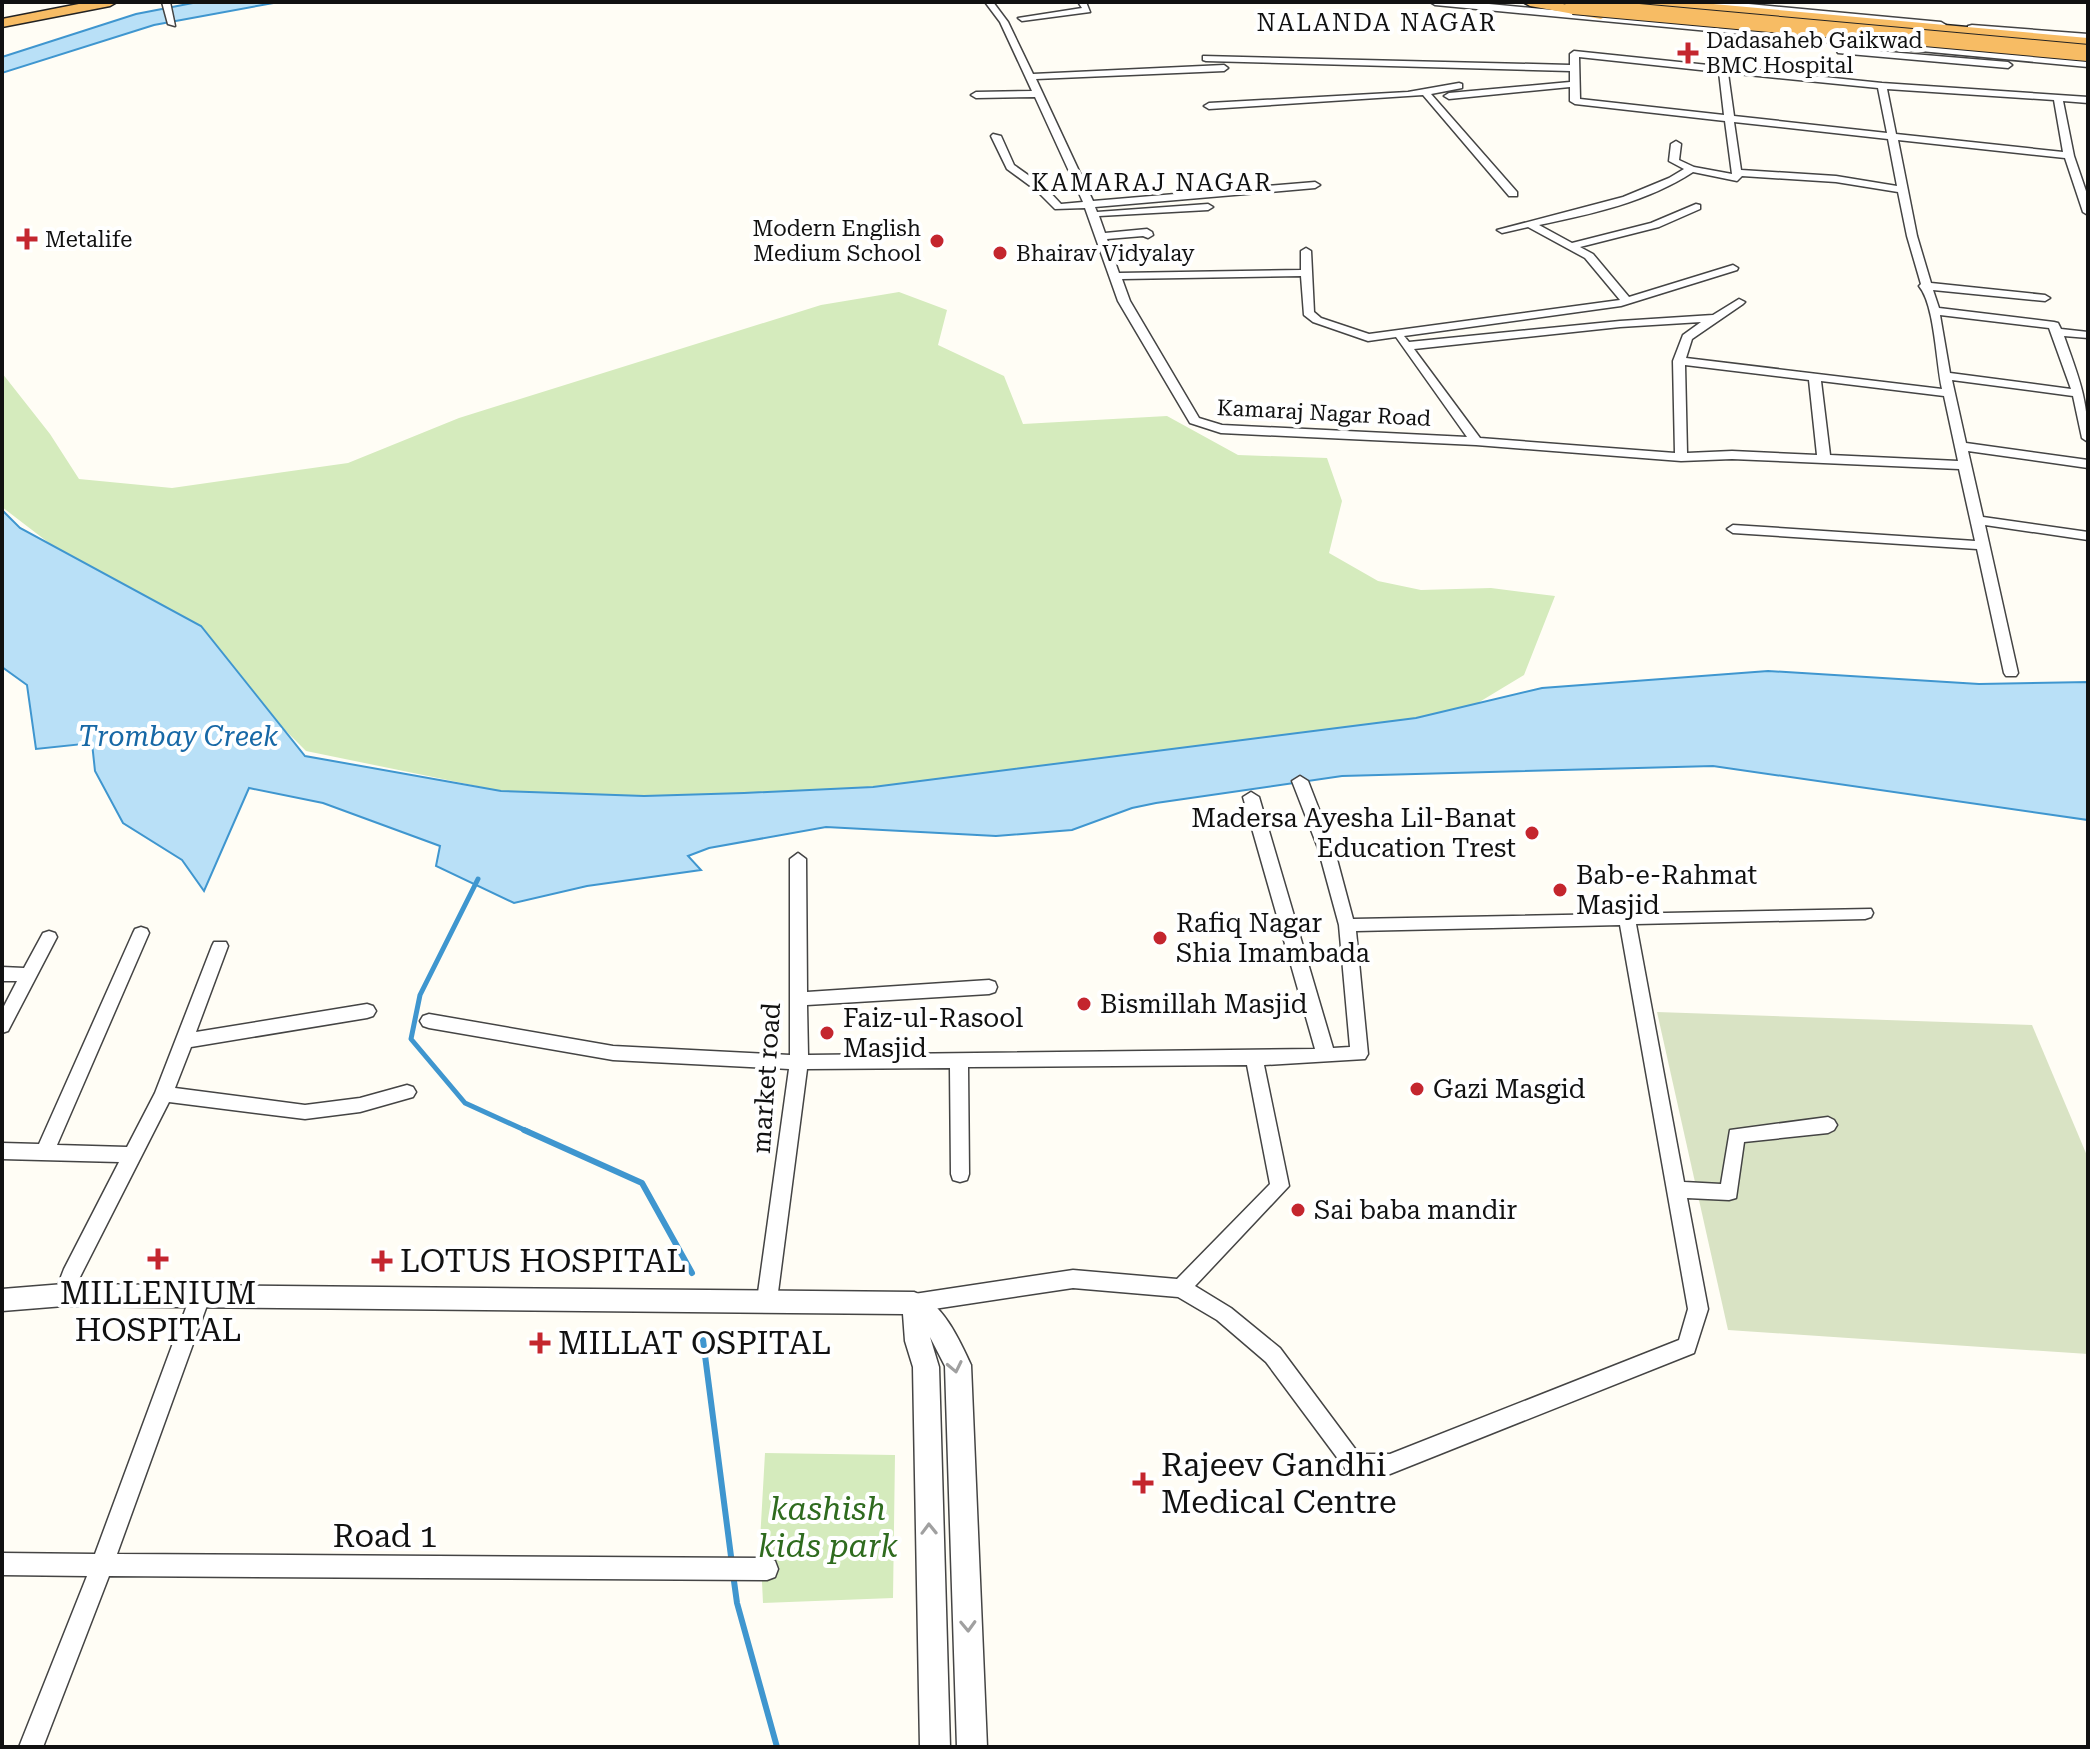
<svg xmlns="http://www.w3.org/2000/svg" width="2090" height="1749" font-family="'Roboto Serif',serif">
<style>
.green{fill:#d5ebbd}
.cemetery{fill:#d9e3c4}
.water{fill:#b9e0f7;stroke:#3f96cf;stroke-width:2}
.lines{fill:none;stroke-linecap:round;stroke-linejoin:round}
.stream-far1{stroke:#3f96cf;stroke-width:5}
.stream{stroke:#3f96cf;stroke-width:6}
.minor-casing{stroke:#444;stroke-width:3}
.tertiary-casing{stroke:#444;stroke-width:3}
.trunk-casing{stroke:#222;stroke-width:3}
.minor{fill:#fff;fill-rule:evenodd}
.tertiary{fill:#fff;fill-rule:evenodd}
.trunk{fill:#f7bc64;fill-rule:evenodd}
.trunk-bridge-casing{stroke:#222;stroke-width:18;stroke-linecap:butt}
.trunk-bridge{stroke:#f7bc64;stroke-width:16}
.oneway{stroke:#a0a0a0}
.poi-dot{fill:#c4262e;stroke:#fff;stroke-width:3}
.labels{text-anchor:middle;dominant-baseline:central;stroke-width:8;stroke-linejoin:round;paint-order:stroke}
.far-poi-label{font-size:22px;fill:#111;stroke:#fff;text-anchor:start}
.far-street-label{font-size:22px;fill:#111;stroke:#fff}
.far-neighbourhood-label{font-size:24px;letter-spacing:2px;fill:#111;stroke:#fff}
.poi-label{font-size:26px;fill:#111;stroke:#fff;text-anchor:start}
.street-label{font-size:26px;fill:#111;stroke:#fff}
.water-label{font-size:28px;font-style:italic;fill:#1768a6;stroke:#fff}
.near-poi-label{font-size:32px;fill:#111;stroke:#fff;text-anchor:start}
.near-park-label{font-size:32px;font-style:italic;fill:#2f6b1f;stroke:#fff}
.near-street-label{font-size:32px;fill:#111;stroke:#fff}
</style>
<rect width="100%" height="100%" fill="#fffdf5"/>
<path class="green" d="M899,292L947,310L938,345L1004,376L1023,424L1167,416L1238,455L1327,458L1342,501L1329,553L1378,581L1421,590L1491,588L1555,596L1524,675L1476,704L1416,718L873,787L662,797L501,791L306,751L186,631L66,556L2,507V373L50,434L79,479L172,488L348,463L459,418L821,305Z
M765,1453L895,1455L893,1598L763,1603L760,1541Z"/>
<path class="cemetery" d="M1657,1012L2032,1025L2088,1158V1354L1728,1330Z"/>
<path class="water" d="M198,2H279L154,25L2,73V57L136,14Z
M2,510L20,528L201,626L305,756L501,791L644,796L744,793L873,787L1416,718L1542,688L1768,671L1979,684L2088,682V820L1713,766L1342,776L1156,803L1132,808L1072,830L996,836L826,827L709,848L688,856L701,870L587,886L514,903L436,866L440,846L323,803L249,788L204,891L182,860L123,823L95,771L92,743L36,749L27,685L2,667Z"/>
<g class="lines">
<path class="stream-far1" d="M478,879L420,995L411,1039L465,1103L529,1132"/>
<path class="stream" d="M524,1130L642,1183L692,1273
M703,1340L732,1564
M733,1574L737,1603L777,1747"/>
<defs>
<path id="minor" d="M162,2H170L175,26L168,24Z
M985,2H993L1008,22L1033,74L1224,65L1228,68L1224,71L1036,79L1093,201L1315,182L1320,185L1315,188L1095,207L1097,212L1208,204L1213,207L1208,210L1099,216L1105,233L1147,229L1152,232L1153,235L1148,238L1143,236L1107,239L1119,273L1301,270V251L1306,248L1311,251L1314,312L1321,318L1369,334L1620,300L1585,258L1528,227L1502,233L1497,230L1623,197L1669,178L1684,169L1669,161L1671,144L1676,141L1681,144L1679,160L1694,167L1732,174L1725,121L1575,104L1570,101V87L1449,99L1444,96L1449,93L1570,82V71L1206,61L1203,60V56L1570,65V54L1574,51L1882,83L2088,97V103L2063,101L2074,156L2088,197V215L2083,212L2065,158L1898,140L1917,236L1931,283L2045,295L2050,298L2045,301L1933,290L1939,308L2054,322L2058,323L2061,329L2088,332V338L2064,336C2078,376 2088,398 2088,442L2082,438L2073,396L1952,380L1966,443L2088,460V468L1968,451L1983,517L2088,532V540L1985,525L2018,673L2016,676H2006L2004,673L1977,549L1733,533L1727,529L1733,525L1975,541L1959,469L1732,459L1681,461L1476,445L1221,433L1190,423L1118,301L1085,208L1055,209L1037,191L1007,169L991,136L993,134L1001,136L1014,165L1045,187L1061,204L1083,202L1035,97L976,98L971,95L976,92L1032,91L1000,22ZM1579,57L1719,72L1724,115L1580,99ZM1728,73L1878,88L1887,133L1734,116ZM1887,89L2054,100L2063,152L1896,134ZM1734,122L1888,139L1897,186L1836,176L1741,170ZM1693,172L1737,181L1742,176L1836,182L1898,192L1907,236L1921,284L1919,286C1935,305 1936,363 1942,389L1686,358L1692,339L1743,304L1745,302L1739,299L1713,315L1620,321L1409,342L1404,336L1621,306L1737,270L1738,268L1733,265L1629,297L1593,254L1580,247L1659,227L1700,209V205L1696,204L1651,223L1572,243L1539,225C1592,214 1647,202 1693,172ZM1301,276L1304,315L1313,322L1368,341L1396,337L1467,437L1222,425L1199,418L1130,301L1122,279ZM1940,315L2049,328L2071,389L1950,373ZM1701,322L1683,335L1673,361L1675,453L1480,438L1414,349L1620,327ZM1685,365L1809,380L1817,455L1732,451L1687,453ZM1821,381L1944,396L1958,461L1830,455Z
M1078,2H1086L1090,12L1022,21L1018,18L1082,8Z
M1841,48L2008,62L2012,65L2008,68L1838,53L1837,51Z
M1459,83L1462,84V88L1431,94L1517,192V196H1509L1423,95L1209,109L1204,106L1209,103L1408,92Z
M1300,776L1308,781L1334,848L1353,919L1871,909L1873,913L1871,917L1865,919L1636,924L1684,1182L1721,1184L1730,1130L1828,1117L1834,1120L1837,1125L1834,1130L1828,1133L1744,1142L1736,1198L1729,1200L1687,1198L1708,1309L1694,1353L1390,1474H1354L1347,1471L1266,1362L1217,1320L1178,1297L1073,1288L914,1312L907,1309L904,1303L907,1297L914,1294L1073,1270L1177,1279L1270,1184L1247,1065L968,1067L969,1174L967,1180L960,1182L953,1180L951,1174L950,1068L807,1069L777,1300L774,1306L767,1309L760,1306L757,1300L789,1069L613,1060L429,1028L423,1026L420,1021L423,1016L429,1014L613,1046L790,1055V859L798,853L806,859L807,992L989,980L995,982L997,987L995,992L989,994L807,1005L808,1055L1315,1049L1243,797L1251,792L1259,797L1333,1048L1350,1047L1339,925L1318,848L1292,781ZM1620,925L1688,1309L1679,1340L1390,1454H1359L1280,1348L1231,1308L1195,1286L1289,1186L1264,1065L1365,1059L1368,1054L1356,931Z
M141,927L147,929L149,933L57,1145L127,1147L155,1093L212,946L214,942H226L228,946L196,1032L367,1004L373,1006L376,1011L373,1016L367,1018L191,1047L175,1088L305,1105L360,1098L407,1085L413,1087L416,1092L413,1097L360,1112L305,1119L169,1102L80,1277L71,1301L64,1304L57,1301L54,1295L64,1269L119,1162L2,1159V1143L39,1144L133,933L135,929Z
M49,931L55,933L57,937L8,1031L2,1033V1010L17,981H2V967L24,968L43,933Z
M200,1288L207,1291L210,1297L117,1554L767,1558L775,1561L778,1569L775,1577L767,1580L109,1576L43,1747H19L87,1576L2,1575V1553L95,1554L190,1297L193,1291Z"/>
<path id="tertiary" d="M1430,2H1468L2088,61V67L1435,5Z
M1689,2H1728L1941,22L1946,25L1941,28L1694,5Z
M1972,25L2088,34V40L1968,30V26Z
M64,1284L914,1292C943,1303 959,1339 971,1365L987,1747H957L945,1366L930,1337L939,1367L950,1747H920L913,1367L905,1341L903,1314L64,1306L2,1311V1289Z"/>
<path id="trunk" d="M89,2H117L110,6L2,27V19Z
M1523,2H1552L1601,11L1608,15L1601,19L1530,6Z
M1638,2H1691L2088,38V46L1645,6Z"/>
</defs>
<use href="#minor" class="minor-casing"/>
<use href="#tertiary" class="tertiary-casing"/>
<use href="#trunk" class="trunk-casing"/>
<use href="#minor" class="minor"/>
<use href="#tertiary" class="tertiary"/>
<use href="#trunk" class="trunk"/>
<defs>
<path id="trunk-bridge" d="M1573,6L2088,53"/>
</defs>
<use href="#trunk-bridge" class="trunk-bridge-casing"/>
<use href="#trunk-bridge" class="trunk-bridge"/>
</g>
<defs><path id="oneway-chevron" d="M-2-3.5L2.5 0L-2 3.5" fill="none" stroke-width="1.6" stroke-linecap="round" stroke-linejoin="round" transform="scale(2)"/></defs>
<g class="oneway">
<use href="#oneway-chevron" transform="translate(955 1367) rotate(78)"/>
<use href="#oneway-chevron" transform="translate(929 1529) rotate(-91)"/>
<use href="#oneway-chevron" transform="translate(968 1626) rotate(88)"/>
</g>
<g class="poi-dot">
<path d="M1684 41h8v8h8v8h-8v8h-8v-8h-8v-8h8z"/>
<path d="M23 227h8v8h8v8h-8v8h-8v-8h-8v-8h8z"/>
<circle cx="937" cy="241" r="8"/>
<circle cx="1000" cy="253" r="8"/>
<circle cx="1532" cy="833" r="8"/>
<circle cx="1560" cy="890" r="8"/>
<circle cx="1160" cy="938" r="8"/>
<circle cx="1084" cy="1004" r="8"/>
<circle cx="827" cy="1033" r="8"/>
<circle cx="1417" cy="1089" r="8"/>
<circle cx="1298" cy="1210" r="8"/>
<path d="M154 1247h8v8h8v8h-8v8h-8v-8h-8v-8h8z"/>
<path d="M378 1249h8v8h8v8h-8v8h-8v-8h-8v-8h8z"/>
<path d="M536 1331h8v8h8v8h-8v8h-8v-8h-8v-8h8z"/>
<path d="M1139 1471h8v8h8v8h-8v8h-8v-8h-8v-8h8z"/>
</g>
<g class="labels">
<g class="far-poi-label">
<text x="1706" y="40">Dadasaheb Gaikwad<tspan x="1706" dy="25">BMC Hospital</tspan></text>
<text x="921" y="228" text-anchor="end">Modern English<tspan x="921" dy="25">Medium School</tspan></text>
<text x="45" y="239">Metalife</text>
<text x="1016" y="253">Bhairav Vidyalay</text>
</g>
<g class="far-street-label">
<text transform="translate(1324 413) rotate(3)">Kamaraj Nagar Road</text>
</g>
<g class="far-neighbourhood-label">
<text x="1377" y="23">NALANDA NAGAR</text>
<text x="1152" y="183">KAMARAJ NAGAR</text>
</g>
<g class="poi-label">
<text x="1516" y="818" text-anchor="end">Madersa Ayesha Lil-Banat<tspan x="1516" dy="30">Education Trest</tspan></text>
<text x="1576" y="875">Bab-e-Rahmat<tspan x="1576" dy="30">Masjid</tspan></text>
<text x="1176" y="923">Rafiq Nagar<tspan x="1176" dy="30">Shia Imambada</tspan></text>
<text x="1100" y="1004">Bismillah Masjid</text>
<text x="843" y="1018">Faiz-ul-Rasool<tspan x="843" dy="30">Masjid</tspan></text>
<text x="1433" y="1089">Gazi Masgid</text>
<text x="1314" y="1210">Sai baba mandir</text>
</g>
<g class="street-label">
<text transform="translate(766 1078) rotate(-86)">market road</text>
</g>
<g class="water-label">
<text x="178" y="736">Trombay Creek</text>
</g>
<g class="near-poi-label">
<text x="400" y="1261">LOTUS HOSPITAL</text>
<text x="158" y="1293" text-anchor="middle">MILLENIUM<tspan x="158" dy="37">HOSPITAL</tspan></text>
<text x="558" y="1343">MILLAT OSPITAL</text>
<text x="1161" y="1465">Rajeev Gandhi<tspan x="1161" dy="37">Medical Centre</tspan></text>
</g>
<g class="near-park-label">
<text x="828" y="1509">kashish<tspan x="828" dy="37">kids park</tspan></text>
</g>
<g class="near-street-label">
<text x="385" y="1536">Road 1</text>
</g>
</g>
<rect width="2090" height="1749" fill="none" stroke="#111111" stroke-width="8"/>
</svg>
